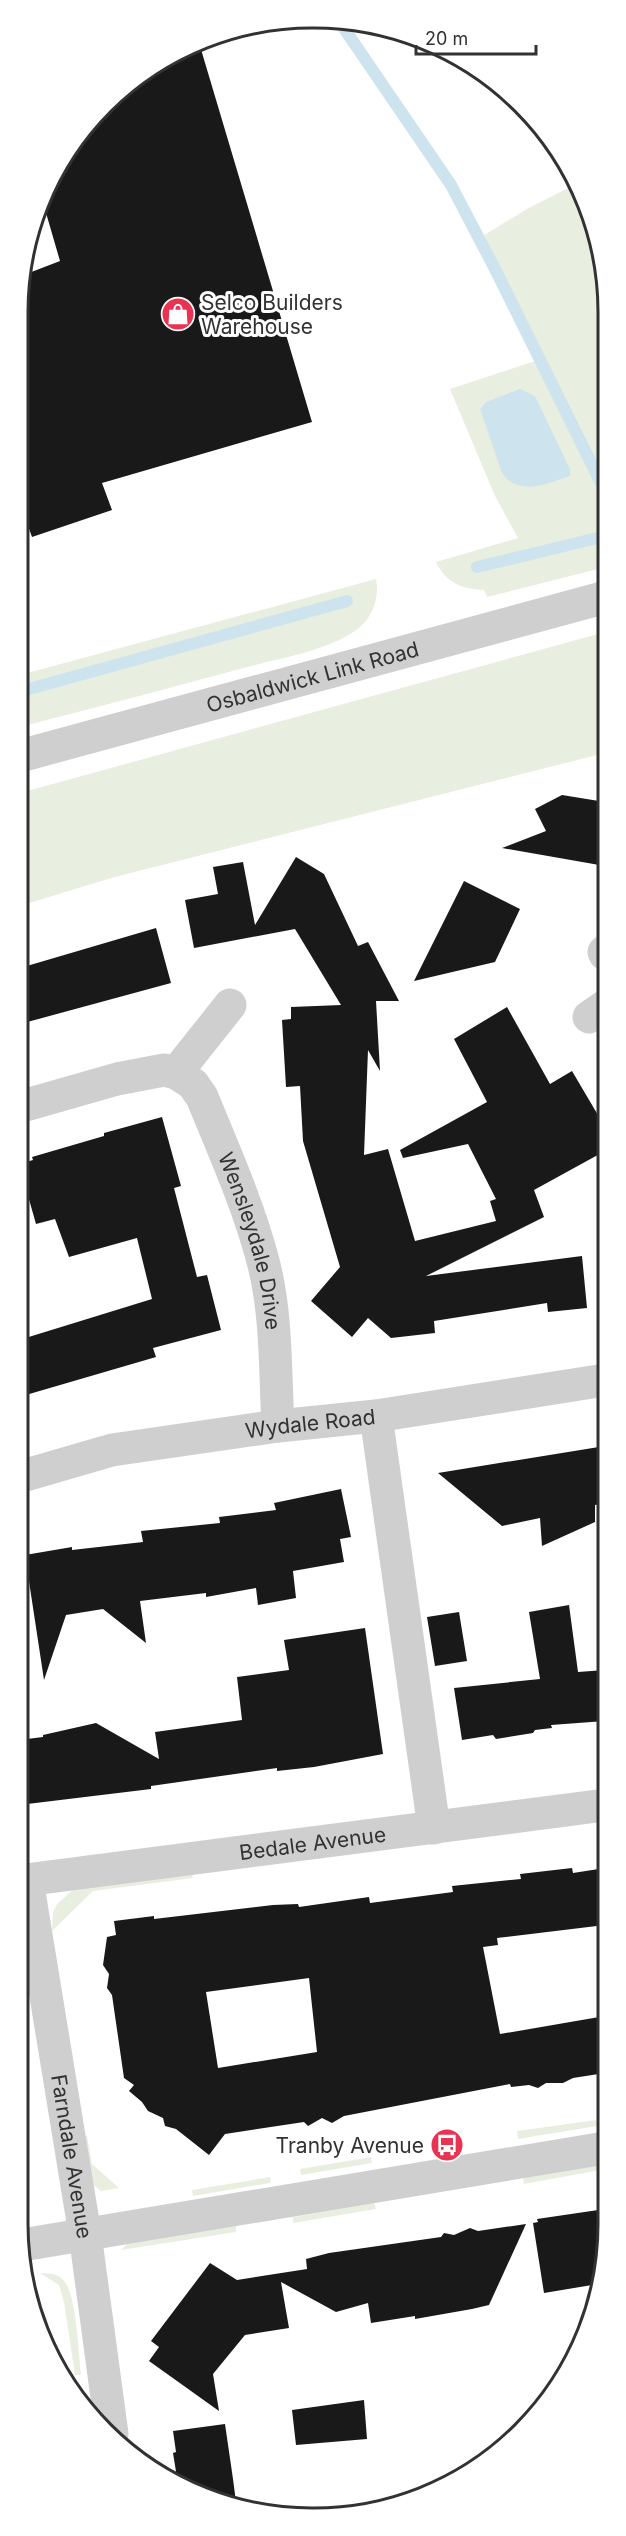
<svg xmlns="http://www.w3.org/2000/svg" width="626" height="2536" font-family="Inter,sans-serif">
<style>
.green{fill:#e9efe0}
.water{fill:#cde4ee}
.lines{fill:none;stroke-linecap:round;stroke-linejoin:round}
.stream{stroke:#cde4ee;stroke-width:12}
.building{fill:#191919;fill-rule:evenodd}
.minor{stroke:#cfcfcf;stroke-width:33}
.labels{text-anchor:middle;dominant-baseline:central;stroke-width:6;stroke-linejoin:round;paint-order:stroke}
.poi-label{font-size:21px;fill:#323232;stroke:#fff;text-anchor:start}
.street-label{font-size:21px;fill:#323232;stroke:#fff}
.rim{fill:none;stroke:#323232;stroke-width:3}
</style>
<rect width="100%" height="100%" fill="#fff"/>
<path class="green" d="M578,183L606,275V567L487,597L484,590C462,589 446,583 436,562L518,538L495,496L450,389L541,359L476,240L527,209Z
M376,579C380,599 372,619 355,631C325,651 285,657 251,666C174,687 97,707 20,727V675Z
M605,632V753L111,878L20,906V793Z
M191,1872L193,1878L93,1891L52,1931L53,1913L57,1904L75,1888Z
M596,2120L597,2126L518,2139L517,2131Z
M87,2136L92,2164L119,2188L101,2191L91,2183L80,2137Z
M371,2157L372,2163L301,2175L300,2169Z
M601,2162V2170L524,2184L523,2177Z
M271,2177L270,2183L193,2196L192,2190Z
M374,2203L376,2209L293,2223V2217Z
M236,2225V2232L121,2250L127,2244Z
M40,2273C50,2273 58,2273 65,2282C76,2295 79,2356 81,2375H75L64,2302L59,2285Z"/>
<path class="water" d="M520,389L535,396L570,469V476C547,484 518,497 502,473L480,409L486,402Z"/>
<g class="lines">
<path class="stream" d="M339,21L451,185L495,269L606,493
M477,567L606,536
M29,689L347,601"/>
</g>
<path class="building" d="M200,46L312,422L102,483L112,510L32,537L20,504L21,276L60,261L44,206L58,165L134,79Z
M562,795L605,802V866L502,848L546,831L535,809Z
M296,857L324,874L358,946L368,942L399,1001H376L380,1071L368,1050L364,1155L388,1149L415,1241L496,1221L490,1201L496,1199L468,1144L403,1158L400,1150L487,1102L454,1039L507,1007L550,1084L572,1071L605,1127V1151L534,1190L544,1217L426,1276L582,1256L587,1308L548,1312L547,1303L434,1321L435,1333L391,1338L368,1318L352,1337L311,1301L340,1267L303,1141L300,1086L286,1087L282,1020L291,1019V1007L341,1005L295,929L194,948L185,900L218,894L213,867L243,862L255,925Z
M464,881L520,909L495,962L414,981Z
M156,928L171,983L20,1024V968Z
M162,1117L181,1186L174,1188L197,1277L207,1275L221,1330L153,1348L156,1357L19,1397V1340L152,1299L137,1238L69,1257L55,1219L36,1224L19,1164L33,1160L32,1157L104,1136V1133Z
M605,1446V1503L595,1505V1522L542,1546L540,1518L502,1526L438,1473Z
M341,1489L351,1537L340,1539L344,1562L293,1571L296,1598L258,1605L256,1588L206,1597V1593L140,1601L146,1643L103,1609L66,1615L44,1680L25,1555L72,1547V1550L143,1542L141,1531L220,1523L219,1517L276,1510L274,1503Z
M569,1605L578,1672L605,1670V1721L551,1725L552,1728L535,1730L533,1733L496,1739L493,1735L462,1740L454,1688L540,1679L529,1612Z
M459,1612L467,1661L435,1666L427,1617Z
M365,1628L383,1754L314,1767L277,1771V1768L151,1786V1789L19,1805V1740L43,1737V1735L96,1723L159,1759L155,1732L242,1720L237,1677L289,1670L284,1640Z
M572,1868L573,1873L605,1868V1925L497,1938L498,1945L483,1947L500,2034L605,2016V2073L573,2078L563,2083H546L538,2088L529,2085L511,2087L510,2084L344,2116L332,2123L322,2118L308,2126L304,2122L225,2134L209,2155L176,2129L165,2126L163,2118L148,2111L142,2102L129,2091L134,2085L124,2078L112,1995L107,1988L109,1974L103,1965L107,1937L116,1935L114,1921L154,1916V1919L273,1905L298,1904L299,1907L369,1897L370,1903L453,1892L452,1886L521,1879L520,1874ZM309,1978L317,2052L218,2068L206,1992Z
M605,2209V2262L598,2284L544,2293L533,2223L538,2222L537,2219Z
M526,2224L489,2305L472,2309L415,2319V2316L371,2323L368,2303L336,2312L281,2282L289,2328L245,2335L213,2374L219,2411L149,2361L159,2347L151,2341L210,2263L237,2280L307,2269L306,2259L329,2253L441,2237L444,2233L454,2235L470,2228L478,2231Z
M364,2400L367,2439L296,2445L292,2410Z
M225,2424L233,2479L236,2502L182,2487L178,2484L173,2453L176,2452L173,2431Z"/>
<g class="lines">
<g class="minor">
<path id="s1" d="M20,756L606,597"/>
<path d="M604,952L605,954"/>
<path d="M589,1017L605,1006"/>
<path d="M176,1073L230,1005"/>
<path id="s2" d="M19,1107L117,1079L164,1070L176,1073L193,1084L202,1097C224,1151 248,1204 263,1261C277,1314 275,1372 278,1426"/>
<path d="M376,1416L434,1828"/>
<path id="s3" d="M19,1477L112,1450L278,1426L376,1416L605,1380"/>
<path id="s4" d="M27,1880L85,2234L112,2434"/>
<path id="s5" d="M18,1881L605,1805"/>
<path d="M22,2245L605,2148"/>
</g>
</g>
<defs>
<symbol id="shop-disc" viewBox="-11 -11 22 22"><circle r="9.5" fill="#e93352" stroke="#fff"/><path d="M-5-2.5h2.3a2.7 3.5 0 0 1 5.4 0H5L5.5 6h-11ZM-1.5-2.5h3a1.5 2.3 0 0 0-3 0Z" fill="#fff"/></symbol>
<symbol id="bus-disc" viewBox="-11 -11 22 22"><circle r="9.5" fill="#e93352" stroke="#fff"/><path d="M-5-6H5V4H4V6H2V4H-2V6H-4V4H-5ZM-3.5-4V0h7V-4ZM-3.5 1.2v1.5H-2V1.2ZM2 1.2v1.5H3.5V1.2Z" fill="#fff"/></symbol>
</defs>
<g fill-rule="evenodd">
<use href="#shop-disc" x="159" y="295" width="38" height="38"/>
<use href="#bus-disc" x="428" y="2126" width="38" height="38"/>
</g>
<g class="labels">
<g class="poi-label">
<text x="201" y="302">Selco Builders<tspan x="201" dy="24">Warehouse</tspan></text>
<text x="424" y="2145" text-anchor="end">Tranby Avenue</text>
</g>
<g class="street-label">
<text stroke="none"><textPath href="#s1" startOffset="303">Osbaldwick Link Road</textPath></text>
<text stroke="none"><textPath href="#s2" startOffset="351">Wensleydale Drive</textPath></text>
<text stroke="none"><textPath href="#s3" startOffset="297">Wydale Road</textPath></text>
<text stroke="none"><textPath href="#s5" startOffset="297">Bedale Avenue</textPath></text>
<text stroke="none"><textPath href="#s4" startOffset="280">Farndale Avenue</textPath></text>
</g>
</g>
<path d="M0 0H626V2536H0ZM312 28H314A284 284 0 0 1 598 312V2224A284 284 0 0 1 314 2508H312A284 284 0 0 1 28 2224V312A284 284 0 0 1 312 28Z" fill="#fff" fill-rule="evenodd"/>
<path class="rim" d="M312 28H314A284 284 0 0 1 598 312V2224A284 284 0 0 1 314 2508H312A284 284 0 0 1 28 2224V312A284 284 0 0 1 312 28Z"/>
<path d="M416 45v9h120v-9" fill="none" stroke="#323232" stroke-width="3"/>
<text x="425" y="45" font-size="18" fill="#323232" stroke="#ffffff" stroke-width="4.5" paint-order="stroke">20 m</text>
</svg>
